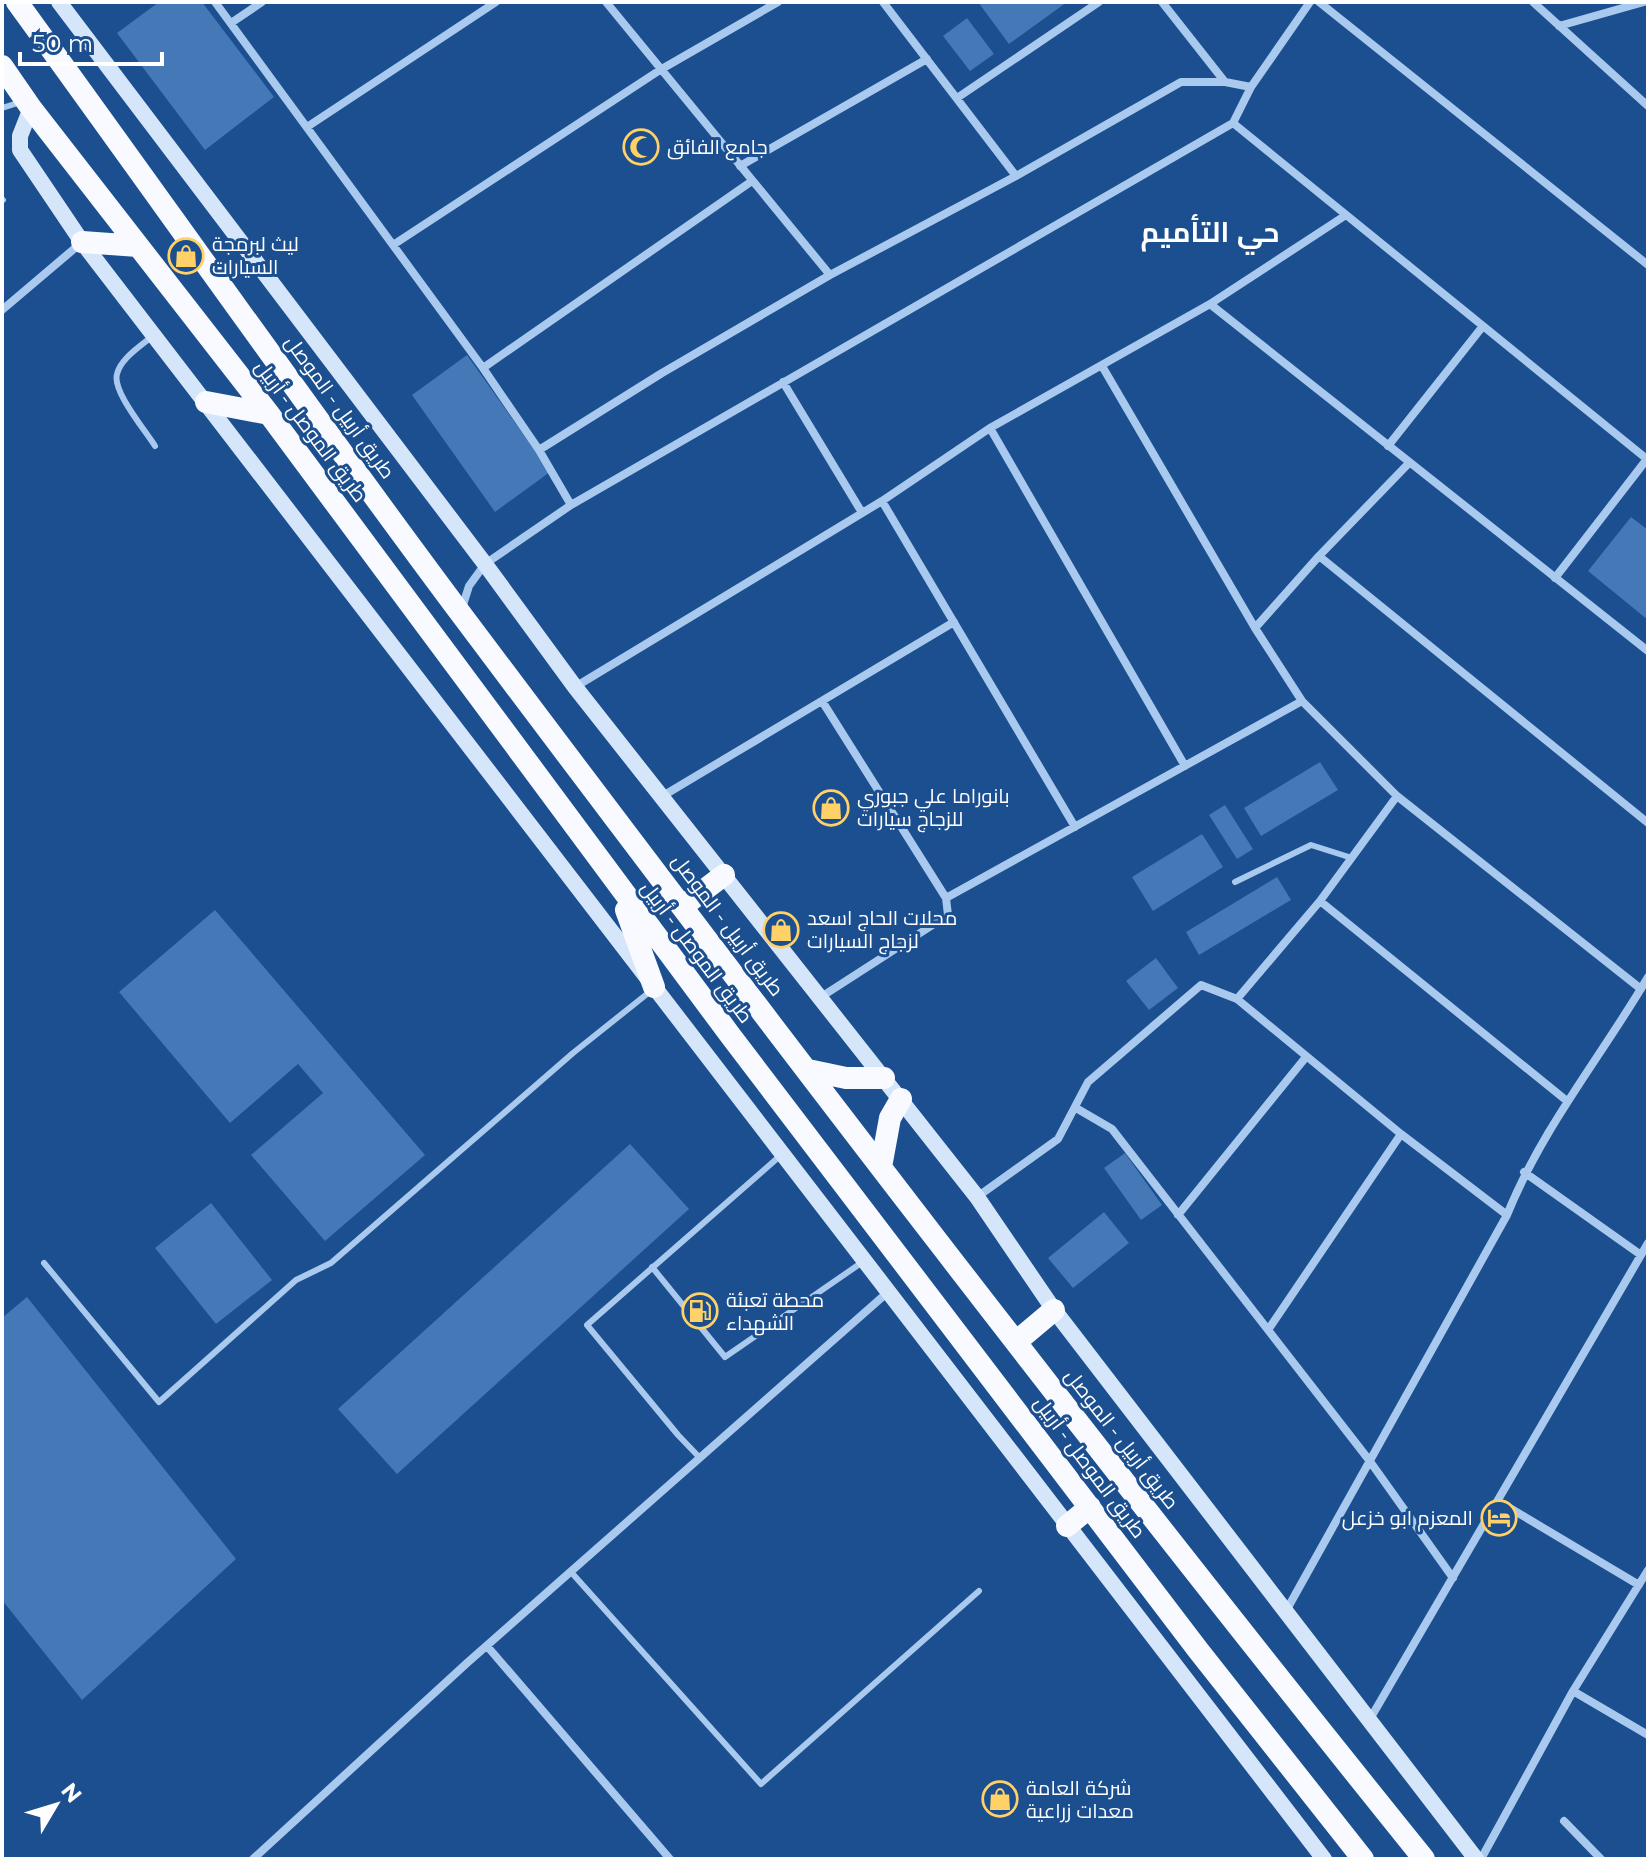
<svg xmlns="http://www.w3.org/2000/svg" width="1650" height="1861" font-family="Montserrat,Cairo,sans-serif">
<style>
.building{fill:#4478b7}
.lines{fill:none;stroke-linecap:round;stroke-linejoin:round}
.service{stroke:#a9c9ee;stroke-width:6}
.minor{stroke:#a9c9ee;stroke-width:8}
.secondary{stroke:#d6e6fa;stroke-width:16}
.trunk{stroke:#f8faff;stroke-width:22}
.labels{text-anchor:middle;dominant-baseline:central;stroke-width:6;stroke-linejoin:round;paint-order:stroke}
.poi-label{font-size:20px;fill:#fff;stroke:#1b4f8f;text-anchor:start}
.street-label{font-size:20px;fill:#fff;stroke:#1b4f8f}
.district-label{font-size:28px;font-weight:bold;fill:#fff;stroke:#1b4f8f}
</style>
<rect width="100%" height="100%" fill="#1b4f8f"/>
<path class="building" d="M159,2H202L274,97L205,150L117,33Z
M978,2H1067L1009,44Z
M967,18L994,54L970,71L943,36Z
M467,355L550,472L495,512L412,395Z
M1631,517L1648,530V620L1588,571Z
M1320,762L1338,790L1261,836L1244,808Z
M1225,805L1253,849L1237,859L1209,815Z
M1202,834L1223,867L1153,911L1132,877Z
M1277,877L1291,900L1199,955L1186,932Z
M215,910L425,1155L325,1241L251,1155L323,1093L298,1064L230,1123L119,992Z
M1156,958L1178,988L1149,1010L1126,981Z
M630,1144L689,1209L397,1474L338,1409Z
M1125,1153L1162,1205L1141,1220L1104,1168Z
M211,1203L272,1280L216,1324L155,1248Z
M1104,1212L1129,1243L1073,1288L1048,1258Z
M27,1297L236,1559L82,1700L2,1600V1318Z"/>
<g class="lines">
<path class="service" d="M2,108L21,102
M2,199L3,200
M151,337C140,347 121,358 117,374C112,391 145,430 155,446
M1235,882L1311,845L1352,858
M44,1263L159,1402L296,1280L331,1263L573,1053L652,990
M652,1267L725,1357L864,1261
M700,1458L678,1435L587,1325L781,1155
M571,1572L761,1784L979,1591"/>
<path class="minor" d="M215,2L483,368L539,450L571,505
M606,2L830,275
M883,2L1016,176
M1162,2L1225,82L1251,87
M1319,2L1648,265
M1533,2L1648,106
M231,23L262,2
M1559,26L1644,2
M957,98L1099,2
M1233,123L1648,460
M307,127L496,2
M740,166L927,59
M393,245L660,70L778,2
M1210,304L1648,651
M2,310L81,243
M1102,366L1255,628L1302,701
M483,368L752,181
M783,382L861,511
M990,428L1185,766
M1388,446L1483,326
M539,450L662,373L830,275L1016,176L1181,82H1225
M882,501L1075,827
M1319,556L1648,823
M1555,578L1647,459
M462,608L469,586L485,564L571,505L1233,123L1251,87L1310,2
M1255,628L1319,556L1409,463
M575,687L882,501L990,428L1210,304L1346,215
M822,701L946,898
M661,797L954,622
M1320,901L1567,1101
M821,997L948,915L946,898L1302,701L1397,796L1641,989
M1237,999L1401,1134L1507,1215
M1076,1108L1112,1129L1369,1460L1453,1578
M1524,1172L1641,1255
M977,1197L1058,1139L1088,1082L1201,985L1237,999L1320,901L1397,796
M1178,1215L1306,1057
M1268,1330L1401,1134
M1498,1501L1639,1585
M1286,1611L1507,1215C1542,1128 1601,1057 1648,977
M487,1646L670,1859
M1573,1691L1648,1735
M1370,1719L1648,1243
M1564,1821L1601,1859
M253,1859L467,1663L888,1292
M1481,1859L1573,1691L1648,1570"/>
<path class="secondary" d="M59,2L485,564L575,687L977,1197L1054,1310L1476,1859
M31,108L20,136V150L82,242L1324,1859"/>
<path class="trunk" d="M17,2C166,207 312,415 464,618C778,1036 1096,1452 1424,1859
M2,66L31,108L269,414L730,1035L1198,1650L1363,1859
M82,242L138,246
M206,402L269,414
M683,906L724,875
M626,910L654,987
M808,1070L846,1078H884
M881,1167L890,1118L901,1099
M1016,1342L1054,1310
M1067,1526L1090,1507"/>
</g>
<defs>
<symbol id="mosque-ring" viewBox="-11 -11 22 22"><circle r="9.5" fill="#1b4f8f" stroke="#ffd166" stroke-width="1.5"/><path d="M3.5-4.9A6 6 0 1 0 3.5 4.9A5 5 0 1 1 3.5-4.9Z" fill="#ffd166"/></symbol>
<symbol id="shop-ring" viewBox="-11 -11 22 22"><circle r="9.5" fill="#1b4f8f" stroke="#ffd166" stroke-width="1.5"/><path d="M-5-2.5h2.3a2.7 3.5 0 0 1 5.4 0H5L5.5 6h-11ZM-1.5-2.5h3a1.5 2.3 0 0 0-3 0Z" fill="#ffd166"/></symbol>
<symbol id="fuel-ring" viewBox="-11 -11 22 22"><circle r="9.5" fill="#1b4f8f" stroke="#ffd166" stroke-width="1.5"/><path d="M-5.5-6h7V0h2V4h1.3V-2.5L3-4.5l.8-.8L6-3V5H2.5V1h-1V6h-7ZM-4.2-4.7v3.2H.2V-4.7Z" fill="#ffd166"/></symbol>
<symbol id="hotel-ring" viewBox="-11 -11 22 22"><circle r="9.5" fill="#1b4f8f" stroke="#ffd166" stroke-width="1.5"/><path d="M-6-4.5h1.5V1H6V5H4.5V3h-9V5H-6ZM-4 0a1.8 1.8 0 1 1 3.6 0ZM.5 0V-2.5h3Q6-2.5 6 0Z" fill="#ffd166"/></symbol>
</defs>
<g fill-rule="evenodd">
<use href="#mosque-ring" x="621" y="127" width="40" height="40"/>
<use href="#shop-ring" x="166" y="236" width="40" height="40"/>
<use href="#shop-ring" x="811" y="788" width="40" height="40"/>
<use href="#shop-ring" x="761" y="910" width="40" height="40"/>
<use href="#fuel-ring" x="680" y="1291" width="40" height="40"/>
<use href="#hotel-ring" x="1479" y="1498" width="40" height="40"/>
<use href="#shop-ring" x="980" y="1779" width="40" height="40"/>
</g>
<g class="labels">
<g class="poi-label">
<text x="667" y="147">جامع الفائق</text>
<text x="212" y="244">ليث لبرمجة<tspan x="212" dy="23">السيارات</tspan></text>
<text x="857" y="796">بانوراما علي جبوري<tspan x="857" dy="23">للزجاج سيارات</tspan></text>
<text x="807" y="918">محلات الحاج اسعد<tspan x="807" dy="23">لزجاج السيارات</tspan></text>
<text x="726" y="1300">محطة تعبئة<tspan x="726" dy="23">الشهداء</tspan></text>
<text x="1473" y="1518" text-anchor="end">المعزم ابو خزعل</text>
<text x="1026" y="1788">شركة العامة<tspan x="1026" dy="23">معدات زراعية</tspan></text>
</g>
<g class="street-label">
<text transform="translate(340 407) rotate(54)">طريق أربيل - الموصل</text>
<text transform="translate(311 431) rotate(53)">طريق الموصل - أربيل</text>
<text transform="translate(728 925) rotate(53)">طريق أربيل - الموصل</text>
<text transform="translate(697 952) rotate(53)">طريق الموصل - أربيل</text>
<text transform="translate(1122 1439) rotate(52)">طريق أربيل - الموصل</text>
<text transform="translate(1090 1467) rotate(53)">طريق الموصل - أربيل</text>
</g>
<g class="district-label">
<text x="1210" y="232">حي التأميم</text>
</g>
</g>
<rect width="1650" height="1861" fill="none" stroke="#ffffff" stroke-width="8"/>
<g transform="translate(56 1805) rotate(52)" stroke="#1b4f8f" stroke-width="6" paint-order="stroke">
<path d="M0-6L14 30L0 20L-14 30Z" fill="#ffffff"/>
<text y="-12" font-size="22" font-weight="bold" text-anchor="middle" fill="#ffffff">N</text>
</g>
<path d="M20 52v12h142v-12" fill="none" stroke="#ffffff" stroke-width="4"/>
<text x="32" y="52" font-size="24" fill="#ffffff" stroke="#1b4f8f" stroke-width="6" paint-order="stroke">50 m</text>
</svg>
